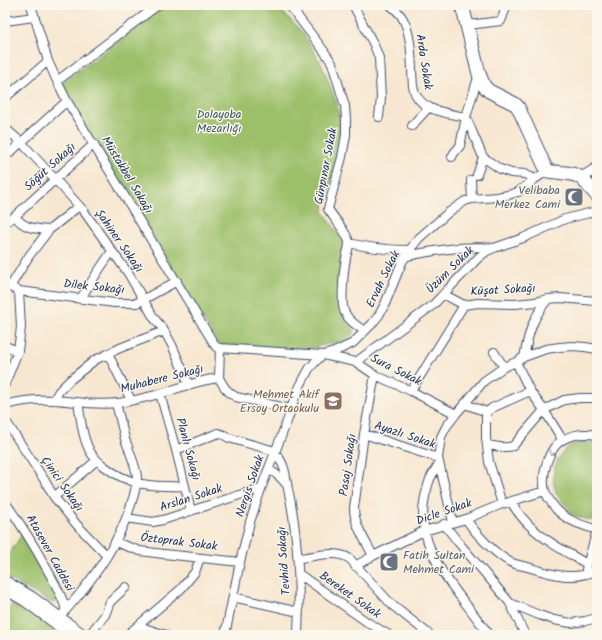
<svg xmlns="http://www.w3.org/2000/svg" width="602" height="640" font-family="Kalam,sans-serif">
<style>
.green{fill:#9cc06b;stroke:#5c7864}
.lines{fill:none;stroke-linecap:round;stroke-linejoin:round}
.minor-casing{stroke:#3c4b6f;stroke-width:10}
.tertiary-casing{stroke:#3c4b6f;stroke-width:12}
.primary-casing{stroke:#3c4b6f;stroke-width:15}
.minor{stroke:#fff;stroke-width:8}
.tertiary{stroke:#fff;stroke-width:10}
.primary{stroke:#fff;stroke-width:13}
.oneway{stroke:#8d97ae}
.labels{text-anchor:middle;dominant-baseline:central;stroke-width:3;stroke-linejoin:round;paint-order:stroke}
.street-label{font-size:12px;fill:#1b2f5e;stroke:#fbf7ec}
.park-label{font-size:12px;fill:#425a62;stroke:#fbf7ec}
.worship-label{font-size:12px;fill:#5b616d;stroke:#fbf7ec;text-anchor:end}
.education-label{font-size:12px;fill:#785e54;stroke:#fbf7ec;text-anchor:end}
</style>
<rect width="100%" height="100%" fill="#fbf7ec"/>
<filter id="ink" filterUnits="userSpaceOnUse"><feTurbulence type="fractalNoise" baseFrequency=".025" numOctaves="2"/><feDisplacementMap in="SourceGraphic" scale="8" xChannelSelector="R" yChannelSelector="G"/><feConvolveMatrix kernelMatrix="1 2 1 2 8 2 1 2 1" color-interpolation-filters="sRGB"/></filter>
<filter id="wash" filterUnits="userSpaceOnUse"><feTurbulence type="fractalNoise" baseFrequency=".012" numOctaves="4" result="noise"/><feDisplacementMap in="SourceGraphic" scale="16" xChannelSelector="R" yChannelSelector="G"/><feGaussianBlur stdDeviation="0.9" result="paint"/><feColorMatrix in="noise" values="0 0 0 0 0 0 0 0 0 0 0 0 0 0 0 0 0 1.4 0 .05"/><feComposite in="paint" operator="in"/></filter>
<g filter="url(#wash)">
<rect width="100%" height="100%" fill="#f7e7d0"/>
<path class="green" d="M167,5H278L280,9L302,32L322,65L337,104L341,127L336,162L323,211L344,242L339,308L355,332L346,340L307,349H300L219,345L82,121L62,83Z
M582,442L597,443V517L593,520H587L583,518L576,516L569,513L570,509C564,504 559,499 556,492C549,475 557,452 573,444C576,443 579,443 582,442Z
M22,534L31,546L59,599L56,602L53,603L5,577V561Z
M13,601L60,635H5V621Z"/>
</g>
<g filter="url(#ink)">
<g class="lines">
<defs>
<path id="minor" d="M31,5L48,61L57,81L67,101L216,347L220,348L323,355L356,362L375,375L411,391L456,414
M289,5L324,51L332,63L345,106L346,119V135L342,157L328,209C333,217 349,235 349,243C349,248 347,253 346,258C344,268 340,305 345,313C349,321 358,327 365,331
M353,5L374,45L379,58L381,98L379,117
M390,5C395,9 400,13 403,19C413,38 411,65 413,86C417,111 446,113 466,117L460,146L454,153L452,157
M5,21L34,17
M468,25L501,21L507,5
M479,74L466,117L483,157L500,169L511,173L525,174L535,179
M57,81L158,5
M5,98L48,61
M412,126L417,120L429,107
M5,128L22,143L83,210L112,251L128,273L154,318L163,329L172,345L189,385
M5,157L67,101
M477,175L483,157
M471,180L472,199
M15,216C23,228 35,229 49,230
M5,223L15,216L94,144
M349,243C369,248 389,250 410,250
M407,256C435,250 465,245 494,248
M5,286L10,287L19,291L115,303H137L177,281
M10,287L29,256L49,230L79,206
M443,294L464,305
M81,298L99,270L112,251
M5,346L18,351
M494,352L504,367
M108,354L131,400
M524,357C529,332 532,319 548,299
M356,362L433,305L479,257L487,251L494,248L523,238L565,219L597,211
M516,362L530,391L544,410L562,439
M219,378L220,348
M5,384L18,351L21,327L19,291
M411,391L464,305L478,303L515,304L535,302L549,299L559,298L597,301
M160,394L176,450L191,511
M54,400L59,391L70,380L95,360L120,348L164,331
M78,402C81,419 82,438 91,453C94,458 99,462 104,466C129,486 154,487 185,486
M465,404L487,412
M5,405C20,401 38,399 54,400C75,401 96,406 118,403C133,401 148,397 163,393C181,387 200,380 219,378C224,387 227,392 236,397L291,409
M5,420L45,481L54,497L77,525L107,556
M364,434L438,458
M597,435C586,433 574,434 564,439C548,447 541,475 545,491C547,497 552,504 556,509C567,521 582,525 597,530
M487,445C495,446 505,449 513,446L544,410L564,400L580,398H597
M176,450L218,433L224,435L229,438L275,451
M275,453C286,465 285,474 288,489C299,537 300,586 298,635
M439,464C436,468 433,473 431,477C429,481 428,485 427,489C413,534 439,570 465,603C474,614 481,625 490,635
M268,470C277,473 281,478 287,485
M54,497L97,460
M5,502C21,524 35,547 48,571C55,584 62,595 66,610L64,612
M511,502C516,510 521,517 528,524C545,541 566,552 587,564
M502,504L489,462L486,438V413L492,408L530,391
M126,518L153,522L163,520L261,488
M466,519C475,533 495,554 510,562C516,565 524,566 531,568C553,575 575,581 597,570
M453,522L438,458L441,437L446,427L456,414L484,381L504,367L516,362L524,357L546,349L560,347L573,346L585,347L597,349
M444,524L458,542L483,571L510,603L525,635
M115,542L140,551L164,554L240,562
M373,556C366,541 354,525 354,508L364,434L375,375
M298,558C314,557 336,549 350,559L392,605L430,635
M355,566L373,556L424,531L466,519L502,504L545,491
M586,569L597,530
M299,574L367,622L389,635
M233,597L299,612
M510,603L539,615L554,620L571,623L585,621L597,618
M66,610C95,577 121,541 133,498C135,491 137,484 137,477C136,466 129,450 125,439C122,427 119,415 116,403
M138,626L166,635
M89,635L105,615L110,602L126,587
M127,635L181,589L195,572L200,558
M225,635L240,562L250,522L262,486L289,416L295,397L300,386L309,369L317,360L323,355L334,352L353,343L372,324L379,315L385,304L402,262L412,247L419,238L449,212L465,201L472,199L497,197L508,195L518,192L535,179L547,171"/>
<path id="tertiary" d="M581,178L597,168
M5,581L32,597L84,635
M5,589L25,601L71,635"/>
<path id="primary" d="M462,5L479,74L484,86L489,91L515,104L518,107L547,171C557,173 574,172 581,178C587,183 591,190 597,195"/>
</defs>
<use href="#minor" class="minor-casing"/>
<use href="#tertiary" class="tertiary-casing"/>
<use href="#primary" class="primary-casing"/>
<use href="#minor" class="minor"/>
<use href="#tertiary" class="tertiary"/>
<use href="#primary" class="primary"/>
</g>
<defs><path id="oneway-chevron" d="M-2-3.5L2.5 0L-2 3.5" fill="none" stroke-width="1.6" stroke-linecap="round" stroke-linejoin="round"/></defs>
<use class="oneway" href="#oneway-chevron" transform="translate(552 453) rotate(120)"/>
</g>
<defs>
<symbol id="mosque-square" viewBox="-11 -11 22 22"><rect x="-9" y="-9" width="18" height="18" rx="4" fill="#6b7280" stroke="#fbf7ec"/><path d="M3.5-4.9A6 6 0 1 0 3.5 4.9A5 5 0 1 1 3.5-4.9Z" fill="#fff"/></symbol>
<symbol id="school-square" viewBox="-11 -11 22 22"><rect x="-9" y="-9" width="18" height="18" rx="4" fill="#8d6e63" stroke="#fbf7ec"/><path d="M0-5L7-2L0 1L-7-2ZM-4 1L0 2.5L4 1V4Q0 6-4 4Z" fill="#fff"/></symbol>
</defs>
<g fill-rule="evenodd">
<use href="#mosque-square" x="563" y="186" width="22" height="22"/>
<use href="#school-square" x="322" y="390" width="22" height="22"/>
<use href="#mosque-square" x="378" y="551" width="22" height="22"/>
</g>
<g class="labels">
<g class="street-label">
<text transform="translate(424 62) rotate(81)">Arda Sokak</text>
<text transform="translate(326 166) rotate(-79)">Günpınar Sokak</text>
<text transform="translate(50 167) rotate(-42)">Söğüt Sokağı</text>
<text transform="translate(127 175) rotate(59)">Müstakbel Sokağı</text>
<text transform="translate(119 241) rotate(55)">Şahiner Sokağı</text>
<text transform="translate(450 270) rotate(-45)">Üzüm Sokak</text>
<text transform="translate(383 279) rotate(-64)">Ervah Sokak</text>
<text transform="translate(94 287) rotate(6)">Dilek Sokağı</text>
<text transform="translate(503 290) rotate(-3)">Küşat Sokağı</text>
<text transform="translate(396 370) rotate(27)">Sura Sokak</text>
<text transform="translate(162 379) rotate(-14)">Muhabere Sokağı</text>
<text transform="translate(405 435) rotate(18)">Ayazlı Sokak</text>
<text transform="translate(188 449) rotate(75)">Planlı Sokağı</text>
<text transform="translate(348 465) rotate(-82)">Pasaj Sokağı</text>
<text transform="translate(62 484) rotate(55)">Çinici Sokağı</text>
<text transform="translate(250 486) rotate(-71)">Nergis Sokak</text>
<text transform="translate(191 498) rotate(-18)">Arslan Sokak</text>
<text transform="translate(444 512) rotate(-19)">Dicle Sokak</text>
<text transform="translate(179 542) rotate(7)">Öztoprak Sokak</text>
<text transform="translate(50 553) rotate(61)">Atasever Caddesi</text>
<text transform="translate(284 561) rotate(-94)">Tevhid Sokağı</text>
<text transform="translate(350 595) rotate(35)">Bereket Sokak</text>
</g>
<g class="park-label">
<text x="219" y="114">Dolayoba<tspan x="219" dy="14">Mezarlığı</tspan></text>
</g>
<g class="worship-label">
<text x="560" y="190">Velibaba<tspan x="560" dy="14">Merkez Cami</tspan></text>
<text x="403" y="555" text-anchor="start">Fatih Sultan<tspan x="403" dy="14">Mehmet Cami</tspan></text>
</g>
<g class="education-label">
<text x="319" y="394">Mehmet Akif<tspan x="319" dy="14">Ersoy Ortaokulu</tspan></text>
</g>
</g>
<rect width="602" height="640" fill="none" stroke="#fbf7ec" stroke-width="20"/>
</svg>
